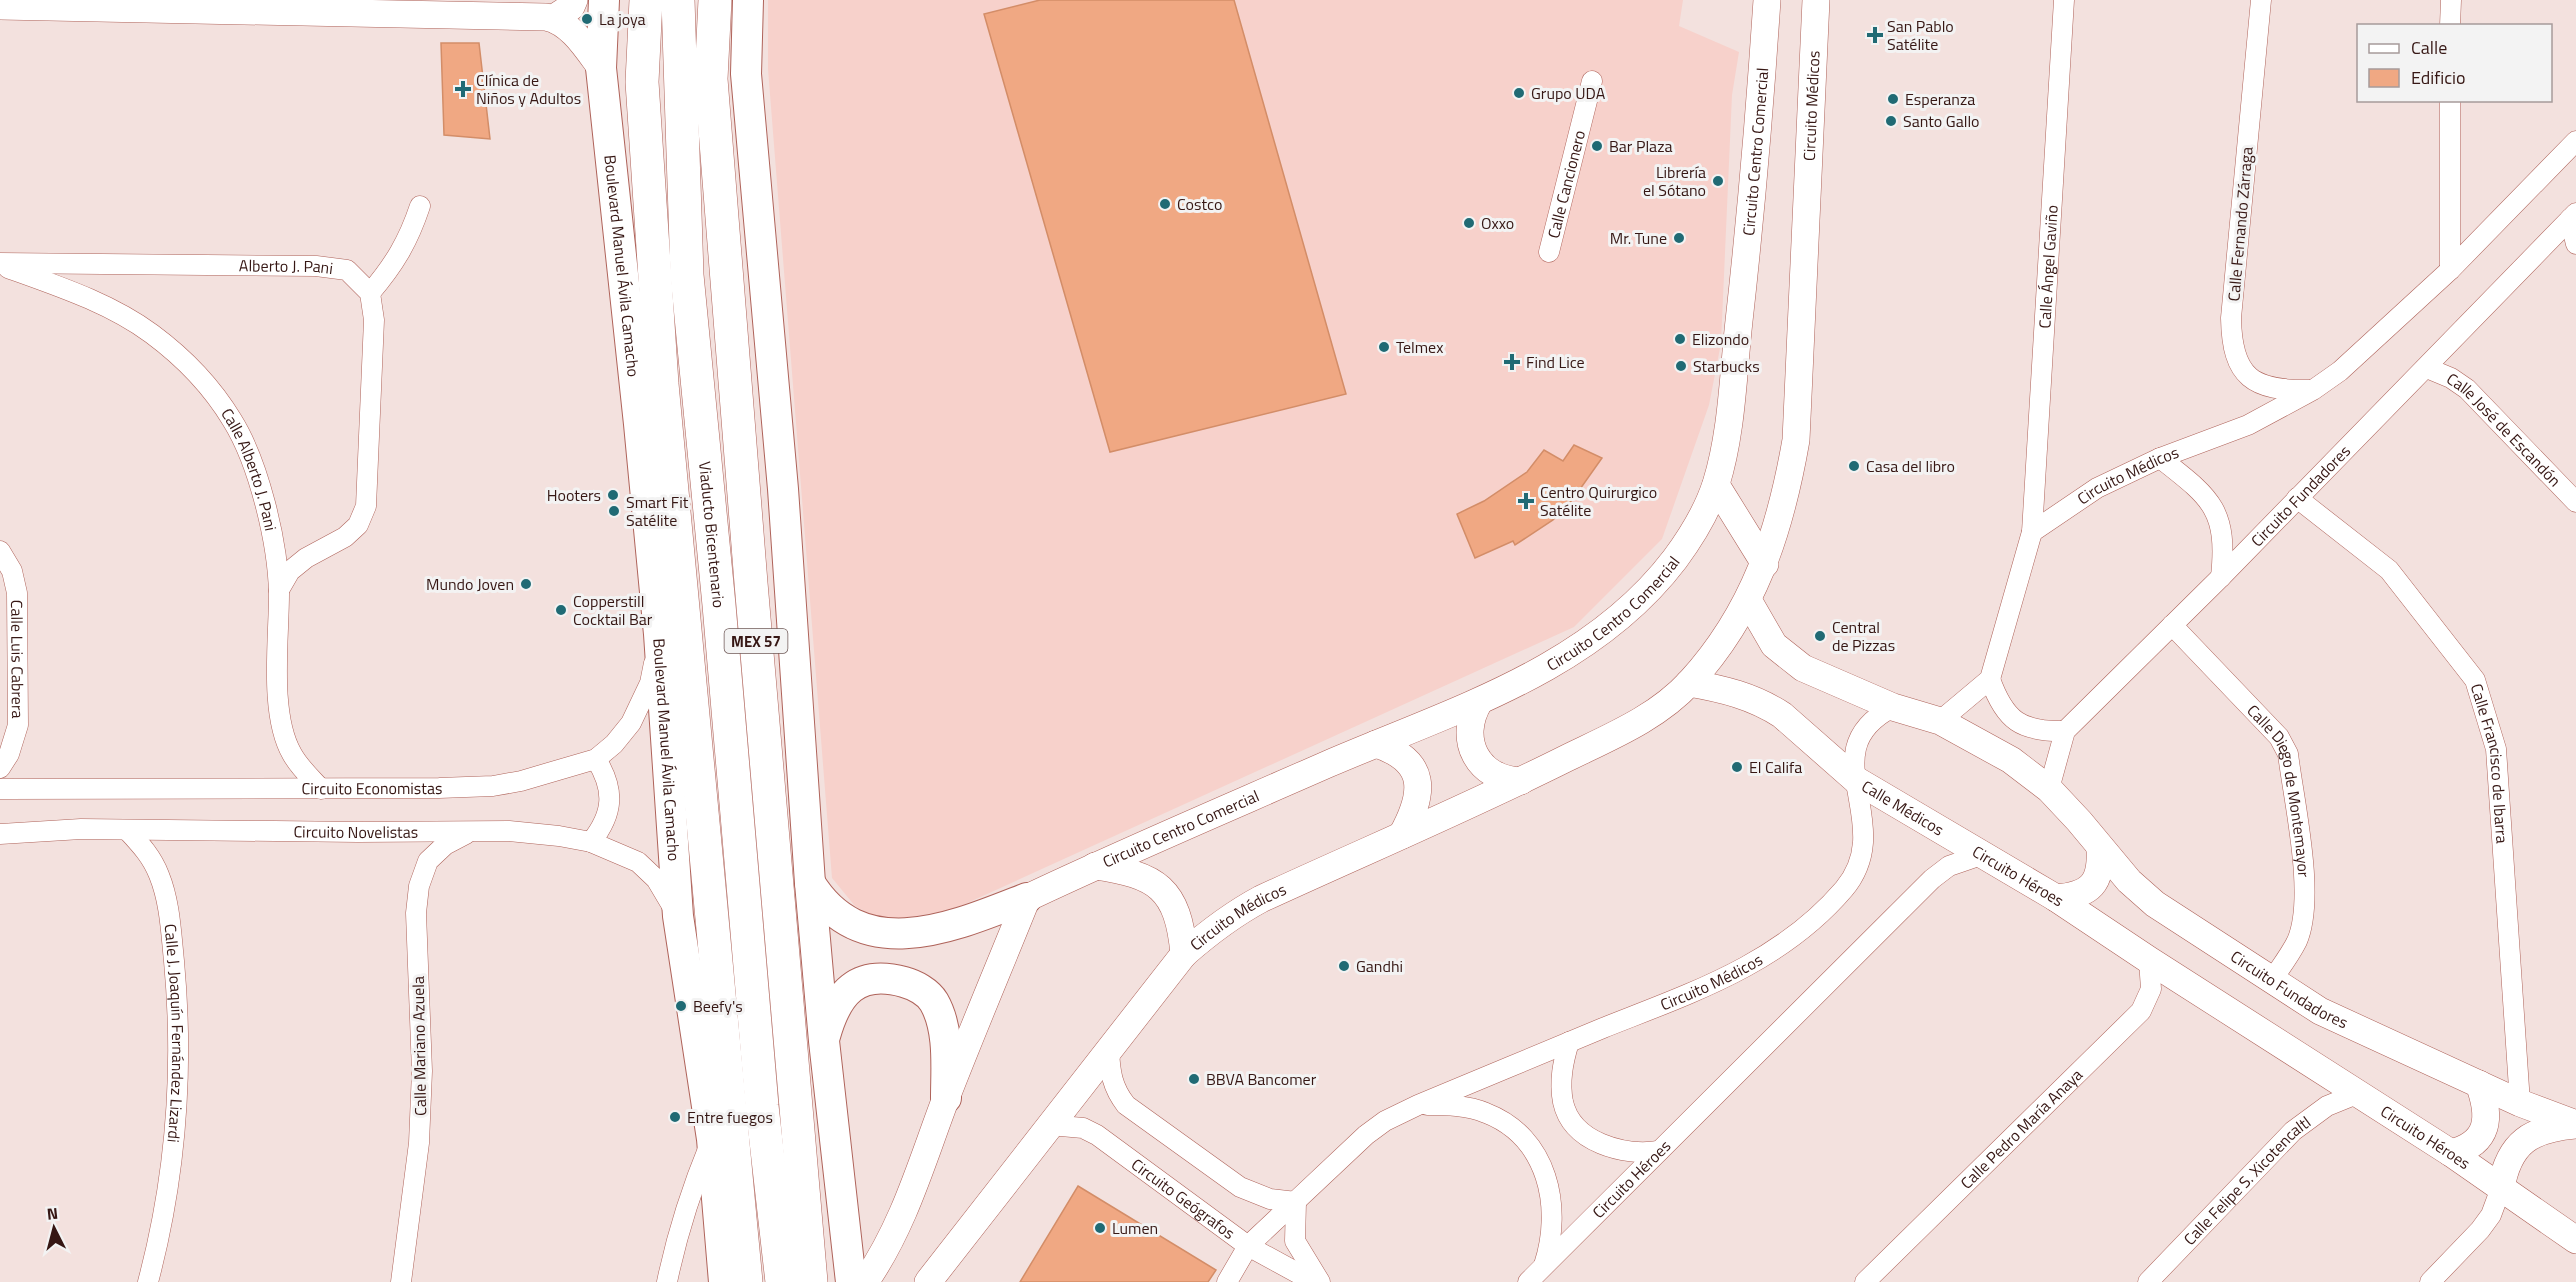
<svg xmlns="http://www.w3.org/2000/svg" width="2576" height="1282" font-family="'Titillium Web',sans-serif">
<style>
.built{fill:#f7d1cb}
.building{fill:#f0a883;stroke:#d38d68;stroke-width:1.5}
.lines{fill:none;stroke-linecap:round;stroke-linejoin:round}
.street-casing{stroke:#af635a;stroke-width:21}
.secondary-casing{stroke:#af635a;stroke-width:28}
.primary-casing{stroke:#af635a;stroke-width:32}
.highway-casing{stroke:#af635a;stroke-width:34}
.street{stroke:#fff;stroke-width:20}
.secondary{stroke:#fff;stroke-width:27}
.primary{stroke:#fff;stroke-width:30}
.highway{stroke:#fff;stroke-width:33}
.poi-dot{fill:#206a74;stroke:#f3f3f3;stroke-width:2}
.labels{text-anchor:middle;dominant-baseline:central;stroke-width:6;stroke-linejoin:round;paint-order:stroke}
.shield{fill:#f3f3f3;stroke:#6f5957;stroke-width:1.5}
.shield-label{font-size:15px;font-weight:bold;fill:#361714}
.poi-label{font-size:16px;fill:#361714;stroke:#f3f3f3;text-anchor:start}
.street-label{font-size:16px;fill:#361714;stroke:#f3f3f3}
</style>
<rect width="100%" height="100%" fill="#f3e1de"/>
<path class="built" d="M768,0H1683L1679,26L1739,52L1732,95L1721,343L1709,405L1662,539L1574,627L954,909L885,922L855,906L832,878L768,69Z"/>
<path class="building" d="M1040,0H1234L1346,394L1110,452L984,14Z
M441,43H479L490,139L444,135Z
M1574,445L1602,458L1573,499L1553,520L1515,545L1513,541L1475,558L1457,514L1484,501L1527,472L1544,450L1563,461Z
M1078,1186L1216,1270L1208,1282H1020Z"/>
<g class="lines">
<defs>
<g id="street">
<path d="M2261,0L2231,318C2232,378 2253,391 2310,390"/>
<path d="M2450,26L2451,0"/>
<path d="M2450,100V270"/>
<path d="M2570,219L2576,244"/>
<path id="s1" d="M1549,252L1592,81"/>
<path id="s2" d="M0,263L316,266L347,270L370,293L374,320L366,506L358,525L345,537L306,558L290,571L279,590"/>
<path id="s3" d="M8,268C58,286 110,303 152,334C183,357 212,387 232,420C259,463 278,543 279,594C279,640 269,714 292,754C299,767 311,778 321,789"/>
<path d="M370,293C394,265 408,242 420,206"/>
<path id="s4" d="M2427,368L2451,378L2467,389L2576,502"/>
<path d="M2160,458C2211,498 2228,509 2221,577"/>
<path id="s5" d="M2297,498L2389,570L2475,680L2496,749L2520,1103"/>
<path id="s6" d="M2032,532L2097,488L2160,458L2248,425L2313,390L2340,371L2450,270L2576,141"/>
<path id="s7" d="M0,551L12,571L17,593L18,725L9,754L0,768"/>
<path id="s8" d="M2172,625L2279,737L2288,754C2294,803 2316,897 2297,941C2290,955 2280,968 2272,980"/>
<path d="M1990,679C2005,721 2021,732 2065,731"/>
<path id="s9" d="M1940,721L1990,679L2032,532L2064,0"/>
<path id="s10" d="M0,789L439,788L493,786L521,781L596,759L614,744L631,723L650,683L654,663"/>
<path id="s11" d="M2049,789L2065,731L2221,577L2576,213"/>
<path id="s12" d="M128,831C141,845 152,857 159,875C170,902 171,932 174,961C184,1069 176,1177 148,1282"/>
<path id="s13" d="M0,834L81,829L358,832L509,831L559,836L591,842L638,862L656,879L675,911"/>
<path d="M591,842C614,813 615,790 596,759"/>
<path d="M1569,1042C1563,1062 1559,1081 1563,1102C1572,1143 1624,1156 1659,1151"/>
<path d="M1109,1050C1110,1072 1112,1087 1126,1105L1240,1187L1270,1199L1296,1202"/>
<path d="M1427,1105C1446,1105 1467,1105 1486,1113C1548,1137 1563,1207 1544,1265"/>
<path id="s14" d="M1050,1125L1083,1128L1097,1135L1248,1246L1314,1282"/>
<path d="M1296,1202L1295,1241L1320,1282"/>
<path d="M401,1282L419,1143L422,1071L416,913L419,886L428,861L445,845L466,834"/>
<path d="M667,1282C677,1234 691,1190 710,1144"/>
<path id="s15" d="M1227,1282L1248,1246L1366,1135L1385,1121L1418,1105C1480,1079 1541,1054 1603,1028C1691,993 1780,964 1844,889C1900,822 1807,752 1893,707"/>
<path id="s16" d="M1528,1282L1932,879L1949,866L1981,855"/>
<path id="s17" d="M1865,1282L2141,1011L2151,989L2149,960"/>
<path id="s18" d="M2148,1282L2293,1131L2327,1106L2359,1093"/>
<path d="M2430,1282L2480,1230L2491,1215L2501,1188"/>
</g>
<g id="secondary">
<path d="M0,6L546,17C571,22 587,49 601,68"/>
<path d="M554,18L571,7L574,0"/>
<path d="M1716,485L1765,564"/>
<path id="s19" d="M1748,600L1774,645L1803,668L1893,707L1940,721L2011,760L2049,789L2079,821L2129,881L2155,904L2320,1011L2520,1103L2576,1124"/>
<path id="s20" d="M1689,683C1723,689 1753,696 1782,715L1856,780L2056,898L2149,960L2451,1153L2576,1240"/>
<path d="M1479,702C1457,739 1477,779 1521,781"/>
<path d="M1376,744C1428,761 1425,793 1402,835"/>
<path d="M1095,866C1157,875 1178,888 1184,954"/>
<path d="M2056,898C2091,895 2102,883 2100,848"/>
<path d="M2451,1153C2490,1143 2491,1117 2479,1084"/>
<path d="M2501,1188C2509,1142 2531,1129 2575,1125"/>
<path id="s21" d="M865,1282C904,1226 922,1161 946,1098C972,1031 1000,965 1027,898C1126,851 1228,808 1328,764C1451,711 1591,670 1675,559C1692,536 1707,512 1716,484C1732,433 1733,375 1739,321C1751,214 1760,107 1767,0"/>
<path id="s22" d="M928,1282L1184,954C1208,933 1233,914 1261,899C1363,852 1467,808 1567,758C1610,737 1657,718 1690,682C1754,612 1780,532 1796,440L1816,0"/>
</g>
<g id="primary">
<path id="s23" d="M604,0L601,68L639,424L659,634L678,916L712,1139L724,1282"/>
<path d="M748,0L746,74L783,489L810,883L824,1041L851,1282"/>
<path d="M810,883C863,968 955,926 1027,898"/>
<path d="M825,1036C837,993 857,969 904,982C915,985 928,992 934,1002C950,1030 946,1068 946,1098"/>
</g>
<g id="highway">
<path d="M646,0L642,82L662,384L746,1282"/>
<path id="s24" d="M678,0L687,275L719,605L762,1106L782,1282"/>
<path d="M715,0L711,79L751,583L811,1282"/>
</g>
</defs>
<use href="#street" class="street-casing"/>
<use href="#secondary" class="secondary-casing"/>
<use href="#primary" class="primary-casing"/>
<use href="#highway" class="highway-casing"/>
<use href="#street" class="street"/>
<use href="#secondary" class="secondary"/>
<use href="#primary" class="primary"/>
<use href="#highway" class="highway"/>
</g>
<g class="poi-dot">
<circle cx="587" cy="19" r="6"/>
<path d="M1872 26h6v6h6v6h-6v6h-6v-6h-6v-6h6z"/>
<path d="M460 80h6v6h6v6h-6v6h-6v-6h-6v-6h6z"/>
<circle cx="1519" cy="93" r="6"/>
<circle cx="1893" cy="99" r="6"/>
<circle cx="1891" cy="121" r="6"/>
<circle cx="1597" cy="146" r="6"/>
<circle cx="1718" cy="181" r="6"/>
<circle cx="1165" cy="204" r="6"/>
<circle cx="1469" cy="223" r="6"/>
<circle cx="1679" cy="238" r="6"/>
<circle cx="1680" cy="339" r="6"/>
<circle cx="1384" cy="347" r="6"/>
<path d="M1509 353h6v6h6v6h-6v6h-6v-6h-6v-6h6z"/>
<circle cx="1681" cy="366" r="6"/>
<circle cx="1854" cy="466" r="6"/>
<circle cx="613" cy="495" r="6"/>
<path d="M1523 492h6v6h6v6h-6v6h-6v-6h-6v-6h6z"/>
<circle cx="614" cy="511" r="6"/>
<circle cx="526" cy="584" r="6"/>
<circle cx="561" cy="610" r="6"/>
<circle cx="1820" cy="636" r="6"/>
<circle cx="1737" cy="767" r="6"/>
<circle cx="1344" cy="966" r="6"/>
<circle cx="681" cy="1006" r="6"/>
<circle cx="1194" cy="1079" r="6"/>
<circle cx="675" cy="1117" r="6"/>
<circle cx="1100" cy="1228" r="6"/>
</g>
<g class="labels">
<rect class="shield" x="724.5" y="629" width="63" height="24" rx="4.5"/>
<g class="shield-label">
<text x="756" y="641">MEX 57</text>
</g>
<g class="poi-label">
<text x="599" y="19">La joya</text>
<text x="1887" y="26">San Pablo<tspan x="1887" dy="18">Satélite</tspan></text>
<text x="476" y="80">Clínica de<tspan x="476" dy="18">Niños y Adultos</tspan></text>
<text x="1531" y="93">Grupo UDA</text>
<text x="1905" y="99">Esperanza</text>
<text x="1903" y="121">Santo Gallo</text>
<text x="1609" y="146">Bar Plaza</text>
<text x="1706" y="172" text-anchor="end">Librería<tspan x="1706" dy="18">el Sótano</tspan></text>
<text x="1177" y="204">Costco</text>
<text x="1481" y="223">Oxxo</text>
<text x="1667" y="238" text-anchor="end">Mr. Tune</text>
<text x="1692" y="339">Elizondo</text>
<text x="1396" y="347">Telmex</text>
<text x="1526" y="362">Find Lice</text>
<text x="1693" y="366">Starbucks</text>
<text x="1866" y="466">Casa del libro</text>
<text x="1540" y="492">Centro Quirurgico<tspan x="1540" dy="18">Satélite</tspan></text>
<text x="601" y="495" text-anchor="end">Hooters</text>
<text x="626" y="502">Smart Fit<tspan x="626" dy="18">Satélite</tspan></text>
<text x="514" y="584" text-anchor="end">Mundo Joven</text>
<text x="573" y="601">Copperstill<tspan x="573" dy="18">Cocktail Bar</tspan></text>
<text x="1832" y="627">Central<tspan x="1832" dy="18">de Pizzas</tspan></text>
<text x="1749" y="767">El Califa</text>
<text x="1356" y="966">Gandhi</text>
<text x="693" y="1006">Beefy's</text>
<text x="1206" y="1079">BBVA Bancomer</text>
<text x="687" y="1117">Entre fuegos</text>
<text x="1112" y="1228">Lumen</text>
</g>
<g class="street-label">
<text stroke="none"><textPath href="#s22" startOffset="1596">Circuito Médicos</textPath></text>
<text stroke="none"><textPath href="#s21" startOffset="1576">Circuito Centro Comercial</textPath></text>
<text stroke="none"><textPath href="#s1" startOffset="70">Calle Cancionero</textPath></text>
<text transform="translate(2240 224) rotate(-85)">Calle Fernando Zárraga</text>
<text stroke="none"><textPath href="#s23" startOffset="267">Boulevard Manuel Ávila Camacho</textPath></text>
<text stroke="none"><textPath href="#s9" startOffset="484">Calle Ángel Gaviño</textPath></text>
<text stroke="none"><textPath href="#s2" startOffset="286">Alberto J. Pani</textPath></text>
<text stroke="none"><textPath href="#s4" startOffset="100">Calle José de Escandón</textPath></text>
<text stroke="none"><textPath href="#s3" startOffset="330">Calle Alberto J. Pani</textPath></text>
<text stroke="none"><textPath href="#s6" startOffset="112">Circuito Médicos</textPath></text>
<text stroke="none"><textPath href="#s11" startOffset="393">Circuito Fundadores</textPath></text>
<text stroke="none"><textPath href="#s24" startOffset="536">Viaducto Bicentenario</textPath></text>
<text stroke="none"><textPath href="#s21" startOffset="1072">Circuito Centro Comercial</textPath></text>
<text stroke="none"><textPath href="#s7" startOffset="112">Calle Luis Cabrera</textPath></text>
<text stroke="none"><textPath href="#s23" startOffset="753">Boulevard Manuel Ávila Camacho</textPath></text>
<text stroke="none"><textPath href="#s5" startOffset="342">Calle Francisco de Ibarra</textPath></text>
<text stroke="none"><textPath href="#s10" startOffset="372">Circuito Economistas</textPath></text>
<text stroke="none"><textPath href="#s8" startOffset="206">Calle Diego de Montemayor</textPath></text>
<text stroke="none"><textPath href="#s20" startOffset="252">Calle Médicos</textPath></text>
<text stroke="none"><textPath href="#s21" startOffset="586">Circuito Centro Comercial</textPath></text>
<text stroke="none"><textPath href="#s13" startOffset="356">Circuito Novelistas</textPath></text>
<text stroke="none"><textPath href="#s20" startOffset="386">Circuito Héroes</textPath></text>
<text stroke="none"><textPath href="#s22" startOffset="482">Circuito Médicos</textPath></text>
<text stroke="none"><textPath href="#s15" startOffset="582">Circuito Médicos</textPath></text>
<text stroke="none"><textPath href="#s19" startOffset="681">Circuito Fundadores</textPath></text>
<text stroke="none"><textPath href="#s12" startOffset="214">Calle J. Joaquín Fernández Lizardi</textPath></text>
<text transform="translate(419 1046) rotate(-91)">Calle Mariano Azuela</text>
<text stroke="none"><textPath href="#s17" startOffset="219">Calle Pedro María Anaya</textPath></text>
<text stroke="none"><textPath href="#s20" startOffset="870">Circuito Héroes</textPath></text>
<text stroke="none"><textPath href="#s16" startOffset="146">Circuito Héroes</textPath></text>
<text stroke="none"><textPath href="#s18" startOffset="142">Calle Felipe S. Xicotencaltl</textPath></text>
<text stroke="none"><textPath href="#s14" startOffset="156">Circuito Geógrafos</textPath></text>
</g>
</g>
<rect x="2357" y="24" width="195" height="78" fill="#f3f3f3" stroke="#a79b9a" stroke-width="1.5"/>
<rect x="2369" y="44" width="30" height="9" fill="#ffffff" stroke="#a79b9a" stroke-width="1.5"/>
<text x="2411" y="54" font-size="18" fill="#361714">Calle</text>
<rect x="2369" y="69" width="30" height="18" fill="#f0a883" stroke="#a79b9a" stroke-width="1.5"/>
<text x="2411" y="84" font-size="18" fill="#361714">Edificio</text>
<g transform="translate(54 1228) rotate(354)" stroke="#f3f3f3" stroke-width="4.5" paint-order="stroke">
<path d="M0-4.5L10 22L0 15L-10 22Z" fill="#361714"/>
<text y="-9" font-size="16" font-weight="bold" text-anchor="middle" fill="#361714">N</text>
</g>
</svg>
